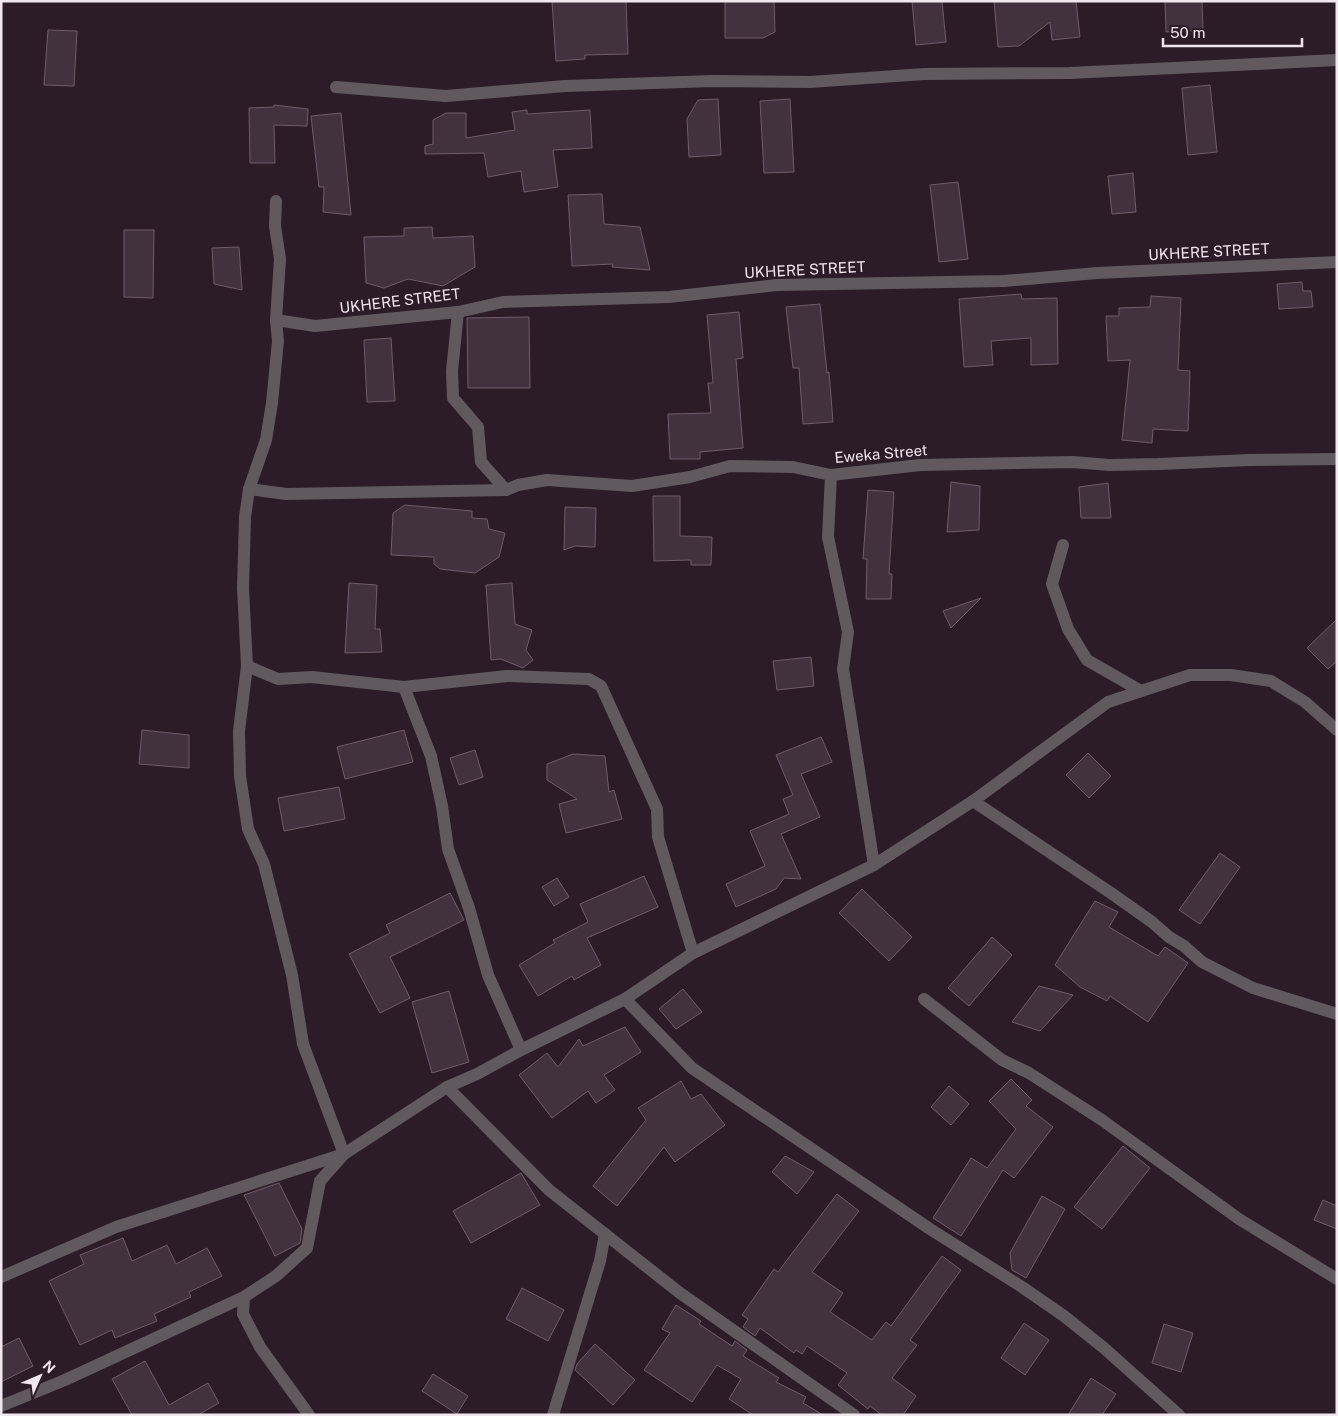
<svg xmlns="http://www.w3.org/2000/svg" width="1338" height="1416" viewBox="0 0 1338 1416" font-family="'Public Sans',sans-serif">
	<rect width="100%" height="100%" fill="#2c1c28"/>
	<!-- building -->
	<g fill="#42313e" stroke="#705c6a">
		<path d="M552,1H626L628,54L585,55V59L556,61Z"/>
		<path d="M725,1H774L775,32L763,38H725Z"/>
		<path d="M912,1H942L946,42L916,45Z"/>
		<path d="M994,1H1076L1080,37L1052,40L1050,22L1019,46L998,47Z"/>
		<path d="M1165,1H1202L1203,30L1166,32Z"/>
		<path d="M48,30L77,31L74,86L44,85Z"/>
		<path d="M1210,85L1217,152L1188,155L1182,88Z"/>
		<path d="M718,99L721,155L689,157L687,119L698,100Z"/>
		<path d="M790,99L794,172L764,173L760,101Z"/>
		<path d="M274,105L308,109L307,126L274,125L275,163H250L249,108L274,107Z"/>
		<path d="M527,110V114L590,110L592,148L553,150L558,187L524,192L521,171L488,177L484,153L425,154V146L433,144V120L446,113H466V138L515,130L512,112Z"/>
		<path d="M341,113L351,215L323,212L324,187H319L311,116Z"/>
		<path d="M1133,173L1136,212L1112,214L1108,176Z"/>
		<path d="M958,182L968,259L939,262L930,185Z"/>
		<path d="M602,194L604,224L640,227L650,270L612,267L613,264L572,266L568,195Z"/>
		<path d="M432,227L433,238L473,236L475,267L443,286L408,279L384,288L366,283L364,237L404,236V228Z"/>
		<path d="M124,230H154L153,298L124,297Z"/>
		<path d="M239,247L242,290L214,284L212,248Z"/>
		<path d="M1302,282L1303,291H1311L1313,307L1279,309L1277,284Z"/>
		<path d="M1021,294L1022,299L1057,298L1058,364L1031,365V338L991,341L993,365L964,367L959,299Z"/>
		<path d="M1151,296L1181,298L1178,370L1190,371L1188,431L1153,429L1152,443L1122,440L1130,360L1108,361L1106,316H1119V308L1150,307Z"/>
		<path d="M820,304L827,373L829,372L833,422L803,424L799,368H793L786,307Z"/>
		<path d="M739,312L743,358L736,359L743,448L700,452V459H670L668,414L711,413L708,383H713L707,315Z"/>
		<path d="M529,317L530,388H468L467,318Z"/>
		<path d="M391,338L395,401L367,402L364,340Z"/>
		<path d="M951,482L980,486L979,530L947,532Z"/>
		<path d="M1108,483L1111,518H1081L1079,487Z"/>
		<path d="M868,490L894,492L889,574H892L891,599H866L867,559H863Z"/>
		<path d="M653,496H680V536L712,537L711,565H691V560L654,561Z"/>
		<path d="M405,505L472,511V518L487,519L489,529L505,533L499,557L475,573L440,569L434,564V557L391,555L393,513Z"/>
		<path d="M565,507L596,508L595,547L575,546L564,550Z"/>
		<path d="M349,583L377,585L375,629H380L382,652L345,653Z"/>
		<path d="M512,583L515,624L532,630L526,650L533,660L523,668L501,659L491,660L486,585Z"/>
		<path d="M981,598L951,628L943,611Z"/>
		<path d="M1337,619V661L1328,669L1307,648Z"/>
		<path d="M811,657L814,686L777,690L773,661Z"/>
		<path d="M142,730L189,735V768L139,764Z"/>
		<path d="M404,730L413,762L345,779L337,747Z"/>
		<path d="M821,737L832,762L801,774L820,817L781,834L801,879L784,878L776,889L736,907L726,884L765,866L750,831L789,814L783,799L793,795L776,755Z"/>
		<path d="M475,750L483,777L459,785L450,758Z"/>
		<path d="M1088,753L1111,776L1089,798L1066,775Z"/>
		<path d="M573,754L605,756L609,792L614,790L622,819L566,833L559,804L577,799L547,780V764Z"/>
		<path d="M339,787L345,819L284,831L278,798Z"/>
		<path d="M1220,853L1240,867L1200,924L1179,910Z"/>
		<path d="M644,876L658,907L587,938L601,965L574,980L572,976L538,996L519,965L555,943L553,940L588,922L580,904Z"/>
		<path d="M557,878L569,897L554,906L542,887Z"/>
		<path d="M862,889L912,937L889,961L839,913Z"/>
		<path d="M450,893L464,920L390,957L410,998L380,1013L349,954L390,933L386,925Z"/>
		<path d="M1095,901L1118,912L1109,927L1158,956L1165,947L1188,963L1148,1022L1110,996L1107,1001L1080,987L1055,965Z"/>
		<path d="M992,937L1012,955L969,1006L948,988Z"/>
		<path d="M1039,986L1073,995L1040,1031L1012,1022Z"/>
		<path d="M683,989L702,1012L676,1029L659,1009Z"/>
		<path d="M449,991L469,1062L432,1073L412,1002Z"/>
		<path d="M625,1027L641,1052L604,1075L615,1090L596,1103L588,1091L552,1118L519,1075L547,1053L558,1067L579,1039L583,1046Z"/>
		<path d="M1011,1079L1032,1100L1026,1106L1053,1127L1014,1178L1003,1170L961,1236L933,1218L971,1158L987,1168L1016,1129L989,1101Z"/>
		<path d="M681,1081L691,1099L701,1094L725,1125L675,1162L664,1147L617,1206L593,1186L646,1120L638,1108Z"/>
		<path d="M949,1086L969,1104L951,1125L931,1107Z"/>
		<path d="M1123,1146L1150,1168L1102,1229L1074,1207Z"/>
		<path d="M785,1156L814,1172L797,1194L772,1172Z"/>
		<path d="M521,1173L540,1205L471,1243L453,1211Z"/>
		<path d="M279,1183L302,1229L300,1243L275,1256L244,1195Z"/>
		<path d="M837,1194L859,1211L812,1272L843,1293L830,1312L872,1340L886,1322L891,1326L942,1256L961,1270L910,1340L917,1345L892,1378L916,1396L903,1415H882L870,1406L868,1409L838,1385L847,1373L807,1346L802,1354L796,1350L794,1353L760,1328L755,1336L743,1327L748,1319L742,1315L774,1269L778,1272Z"/>
		<path d="M1042,1196L1065,1209L1026,1278L1012,1270L1010,1253Z"/>
		<path d="M1323,1200L1337,1206V1229L1314,1220Z"/>
		<path d="M123,1238L132,1261L167,1245L176,1264L207,1248L222,1276L189,1292L191,1297L154,1314L157,1321L115,1338L112,1330L80,1345L49,1281L84,1264L80,1255Z"/>
		<path d="M522,1288L564,1310L548,1341L506,1319Z"/>
		<path d="M676,1305L701,1321L699,1324L732,1346L735,1341L747,1350L743,1356L779,1378L776,1382L806,1397L803,1403L823,1415H753L729,1399L741,1379L717,1365L692,1402L644,1370L670,1333L662,1329Z"/>
		<path d="M1024,1323L1049,1340L1025,1375L1001,1358Z"/>
		<path d="M1164,1324L1193,1333L1181,1372L1152,1363Z"/>
		<path d="M19,1338L33,1366L1,1382V1347Z"/>
		<path d="M595,1344L635,1380L613,1405L575,1370L577,1364Z"/>
		<path d="M145,1361L169,1405L208,1383L219,1403L198,1415H132L112,1379Z"/>
		<path d="M433,1374L468,1396L457,1414L422,1391Z"/>
		<path d="M1091,1378L1116,1394L1102,1415H1068Z"/>
	</g>
	<g fill="none" stroke-linecap="round" stroke-linejoin="round">
		<!-- street -->
		<g stroke="#62595f" stroke-width="12">
			<path d="M336,87L446,96L565,86L713,81L810,82L924,74L1070,73L1337,60"/>
			<path d="M458,312L452,371L453,398L478,427L481,462L506,490"/>
			<path d="M276,320L315,326L458,312L503,302L669,297L777,285L1004,281L1097,273L1337,262"/>
			<path d="M831,475L828,537L848,632L843,669L874,865"/>
			<path d="M249,489L286,494L506,490L518,485L547,480L632,486L690,477L730,466L793,467L831,475L920,465L1073,462L1109,465L1159,464L1249,460L1337,459"/>
			<path d="M1063,545L1052,584L1068,629L1087,660L1141,691"/>
			<path d="M247,666L278,679L312,677L404,687L507,676L589,679L601,686L657,809L658,837L693,953"/>
			<path d="M404,687L431,756L442,806L448,849L469,908L488,975L521,1050"/>
			<path d="M973,801L1111,893L1152,922L1169,937L1184,946L1202,962L1253,988L1337,1014"/>
			<path d="M625,999L692,1068L930,1229L1022,1287L1064,1316L1104,1348L1179,1415"/>
			<path d="M924,999L1002,1060L1029,1073L1102,1120L1239,1219L1337,1279"/>
			<path d="M447,1087L549,1190L680,1293L854,1415"/>
			<path d="M1,1277L116,1227L344,1154L447,1087L477,1074L521,1050L625,999L693,953L874,865L973,801L1108,702L1190,675H1231L1271,681L1305,702L1337,730"/>
			<path d="M244,1297L243,1314L260,1347L309,1415"/>
			<path d="M1,1406L65,1380L244,1297L276,1276L307,1248L320,1181L344,1154L303,1044L292,975L264,864L248,829L240,776L239,731L247,666L243,588L245,517L249,489L266,440L272,403L278,341L276,320L280,259L275,226L276,201"/>
			<path d="M553,1415L600,1261L605,1234"/>
		</g>
	</g>
	<g text-anchor="middle" stroke-width="4.5" stroke-linejoin="round" paint-order="stroke">
		<!-- street labels -->
		<g font-size="15" fill="#f1e6ee" stroke="#2c1c28">
			<text transform="translate(1209 252) rotate(-3)" y="5">UKHERE STREET</text>
			<text transform="translate(805 270) rotate(-3)" y="5">UKHERE STREET</text>
			<text transform="translate(400 301) rotate(-7)" y="5">UKHERE STREET</text>
			<text transform="translate(881 454) rotate(-5)" y="5">Eweka Street</text>
		</g>
	</g>
	<!-- border -->
	<rect width="1338" height="1416" fill="none" stroke="#f1e6ee" stroke-width="5"/>
	<!-- north arrow -->
	<g transform="translate(40 1376) rotate(45)" stroke="#2c1c28" stroke-width="4" paint-order="stroke">
	<path d="M0-4L9 19L0 12L-9 19Z" fill="#f1e6ee"/>
	<text y="-8" font-size="14" font-weight="bold" text-anchor="middle" fill="#f1e6ee">N</text>
	</g>
	<!-- scale -->
	<path d="M1163 38v8h139v-8" fill="none" stroke="#f1e6ee" stroke-width="2.5"/>
	<text x="1170" y="38" font-size="15" fill="#f1e6ee" stroke="#2c1c28" stroke-width="4" paint-order="stroke">50 m</text>
</svg>
